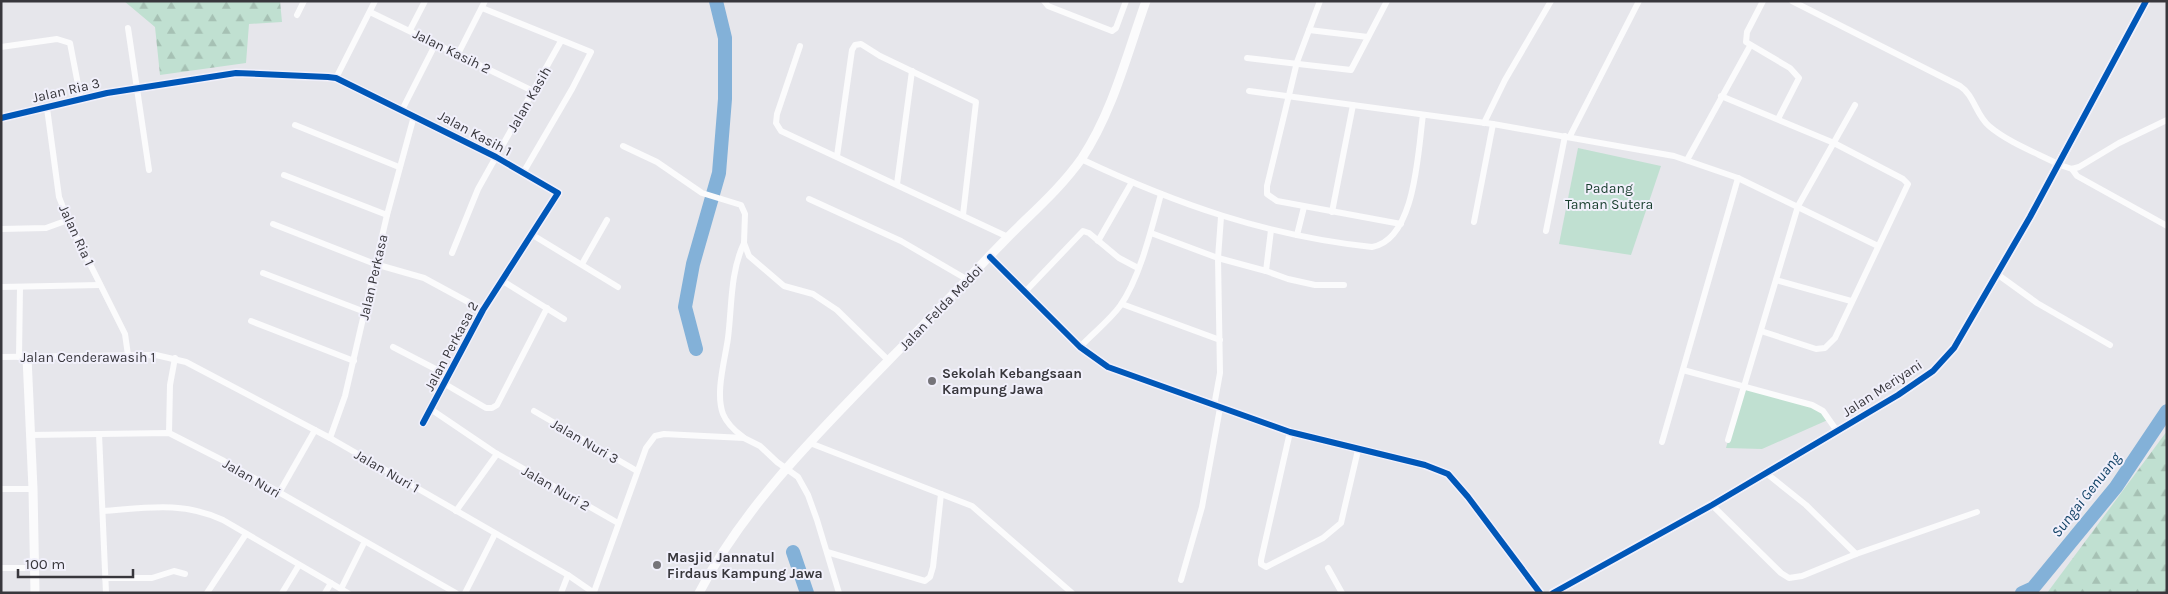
<svg xmlns="http://www.w3.org/2000/svg" width="2168" height="594" viewBox="0 0 2168 594" font-family="Karla,sans-serif">
	<defs>
		<pattern id="forest-firs" width="22" height="20" patternUnits="userSpaceOnUse" patternTransform="scale(1.25)"><rect width="22" height="20" fill="#c0e0d1"/><path d="M5 1l3.5 6h-7zM16 11l3.5 6h-7z" fill="#a6c1b4"/></pattern>
	</defs>
	<rect width="100%" height="100%" fill="#e6e6eb"/>
	<!-- forest -->
	<g fill="url(#forest-firs)">
		<path d="M124,1H280L282,22L249,24L246,63L160,75L155,27Z"/>
		<path d="M2167,431V593H2047Z"/>
	</g>
	<!-- park -->
	<g fill="#c0e0d1">
		<path d="M1578,148L1661,166L1631,255L1559,244Z"/>
		<path d="M1744,386L1812,405L1830,419L1762,449L1726,448Z"/>
	</g>
	<g fill="none" stroke-linecap="round" stroke-linejoin="round">
		<!-- river -->
		<g stroke="#83b1d8" stroke-width="14">
			<path d="M696,349L685,307L693,264L719,173L725,99V38L716,1"/>
			<path d="M793,552L807,593"/>
			<path d="M2022,593L2033,588L2116,487L2167,411"/>
		</g>
		<!-- street -->
		<g stroke="#fbfbfc" stroke-width="6">
			<path d="M1044,1L1048,6L1112,31L1116,28L1126,1"/>
			<path d="M1320,1L1297,62L1267,186V194L1277,201L1401,224"/>
			<path d="M1763,1L1747,32L1746,42L1790,68L1799,78L1778,119"/>
			<path d="M1792,1L1960,86C1974,95 1976,115 1989,126C2009,143 2037,153 2060,165L2072,169L2079,167L2119,143L2167,120"/>
			<path d="M482,8L591,52L572,89L523,173"/>
			<path d="M370,12L533,91"/>
			<path d="M297,15L304,1"/>
			<path d="M128,28L149,170"/>
			<path d="M410,30L425,1"/>
			<path d="M1309,30L1368,37"/>
			<path d="M800,46L777,114L776,123L781,131L1008,237"/>
			<path d="M1,47L57,39L70,43L81,100"/>
			<path d="M458,54L485,1"/>
			<path d="M1247,58L1351,70L1387,1"/>
			<path d="M336,78L375,1"/>
			<path d="M1249,91L1493,124L1674,156L1738,178L1878,246"/>
			<path d="M1721,96L1834,143L1903,179L1908,184L1835,338L1825,348L1816,349L1761,331"/>
			<path d="M47,108L59,197L68,220L125,334L128,355"/>
			<path d="M402,110L436,43"/>
			<path d="M1,118L107,93L236,73L328,77L336,78L496,157L558,193L483,310L423,423"/>
			<path d="M1484,123L1505,80L1551,1"/>
			<path d="M295,125L399,167"/>
			<path d="M1570,136L1639,1"/>
			<path d="M623,146L657,162L702,193L741,205L745,214L744,243L749,256L784,286L813,294L837,310L889,361"/>
			<path d="M837,156L852,50L855,45L861,44L880,56L976,102L963,215"/>
			<path d="M1081,159C1176,204 1267,236 1372,247C1416,240 1418,149 1423,115"/>
			<path d="M1687,160L1750,46"/>
			<path d="M2072,169L2077,176L2167,226"/>
			<path d="M284,175L387,215"/>
			<path d="M897,184L912,71"/>
			<path d="M809,199L901,241L968,280"/>
			<path d="M1332,212L1353,105"/>
			<path d="M1474,222L1493,124"/>
			<path d="M273,224L375,264L424,278L483,310"/>
			<path d="M1,229L46,228L68,220"/>
			<path d="M1546,231L1565,136"/>
			<path d="M1151,233L1218,258L1266,271L1288,279L1315,285H1344"/>
			<path d="M531,234L618,287"/>
			<path d="M1297,235L1304,207"/>
			<path d="M1098,241L1132,182"/>
			<path d="M452,253L478,189L561,41"/>
			<path d="M990,257L1080,347L1108,367L1290,432L1425,465L1448,474L1468,497L1540,593"/>
			<path d="M582,264L607,220"/>
			<path d="M1266,271L1271,230"/>
			<path d="M263,273L365,312"/>
			<path d="M1997,274L2037,303L2110,345"/>
			<path d="M501,280L564,319"/>
			<path d="M1776,280L1851,301"/>
			<path d="M1,287L100,285"/>
			<path d="M1024,293L1083,231L1089,233L1119,258L1138,268"/>
			<path d="M1122,304L1220,340"/>
			<path d="M251,321L354,361"/>
			<path d="M393,347L449,376"/>
			<path d="M1080,347C1093,333 1109,321 1120,306C1140,278 1152,227 1161,194"/>
			<path d="M1,357L156,355L186,362L330,438L568,575L594,593"/>
			<path d="M19,357L20,287"/>
			<path d="M1683,370L1812,405L1823,411L1837,431"/>
			<path d="M445,384L486,408H492L497,405L547,308"/>
			<path d="M1214,406L1220,373L1218,258L1221,217"/>
			<path d="M432,410L494,452L618,523"/>
			<path d="M534,411L637,471"/>
			<path d="M1290,432L1261,560V564L1266,567L1323,538L1341,523L1358,450"/>
			<path d="M169,433L170,385L175,358"/>
			<path d="M99,434L106,593"/>
			<path d="M30,435L169,433L224,461L456,593"/>
			<path d="M743,437C735,431 727,424 723,414C715,393 725,360 728,338C732,306 730,273 744,243"/>
			<path d="M330,438L345,396L387,215L414,116"/>
			<path d="M1728,440L1798,206L1855,105"/>
			<path d="M1662,442L1738,178"/>
			<path d="M810,443L972,506L1072,593"/>
			<path d="M1766,473L1806,505L1856,554"/>
			<path d="M1,489H33"/>
			<path d="M279,493L315,430"/>
			<path d="M1712,505L1781,573L1789,578L1802,576L1856,554L1977,512"/>
			<path d="M103,511C146,508 182,501 223,520L348,593"/>
			<path d="M456,511L497,454"/>
			<path d="M827,552L925,581L930,577L933,567L941,494"/>
			<path d="M1,568H34"/>
			<path d="M1328,568L1342,593"/>
			<path d="M105,578H152L174,571L185,574"/>
			<path d="M1181,580L1202,507L1220,408"/>
			<path d="M341,589L364,543"/>
			<path d="M594,592L646,448L655,436L664,434L744,438L760,446L777,462L798,477L808,495L817,520L839,593"/>
			<path d="M207,593L246,534"/>
			<path d="M282,593L299,565"/>
			<path d="M325,593L331,583"/>
			<path d="M465,593L495,534"/>
			<path d="M561,593L568,575"/>
		</g>
		<!-- secondary -->
		<g stroke="#fbfbfc" stroke-width="9">
			<path d="M27,357L33,489L35,593"/>
			<path d="M699,593C745,504 820,431 889,360C929,320 968,278 1007,238C1033,212 1061,188 1082,158C1113,111 1127,54 1146,1"/>
			<path d="M1553,593L1712,505L1898,395L1933,371L1954,348L2030,217L2146,1"/>
		</g>
		<defs>
			<g id="cycleway">
				<path d="M1,118L107,93L236,73L328,77L336,78L496,157L558,193L483,310L423,423"/>
				<path d="M990,257L1080,347L1108,367L1290,432L1425,465L1448,474L1468,497L1540,593"/>
				<path d="M1553,593L1712,505L1898,395L1933,371L1954,348L2030,217L2146,1"/>
			</g>
		</defs>
		<!-- cycleway casing -->
		<use href="#cycleway" stroke="#f1f0fb" stroke-width="9"/>
		<!-- cycleway -->
		<use href="#cycleway" stroke="#0057b8" stroke-width="6"/>
	</g>
	<!-- markers -->
	<g fill="#757479" stroke="#f1f0fb" stroke-width="2">
		<circle cx="932" cy="381" r="5"/>
		<circle cx="657" cy="565" r="5"/>
	</g>
	<g text-anchor="middle" stroke-width="4" stroke-linejoin="round" paint-order="stroke">
		<!-- street labels -->
		<g font-size="14" fill="#38373c" stroke="#f1f0fb">
			<text transform="translate(452 51) rotate(26)" y="5">Jalan Kasih 2</text>
			<text transform="translate(66 90) rotate(-13)" y="5">Jalan Ria 3</text>
			<text transform="translate(529 99) rotate(-60)" y="5">Jalan Kasih</text>
			<text transform="translate(475 133) rotate(28)" y="5">Jalan Kasih 1</text>
			<text transform="translate(77 235) rotate(65)" y="5">Jalan Ria 1</text>
			<text transform="translate(373 277) rotate(-77)" y="5">Jalan Perkasa</text>
			<text transform="translate(941 307) rotate(-46)" y="5">Jalan Felda Medoi</text>
			<text transform="translate(451 346) rotate(-62)" y="5">Jalan Perkasa 2</text>
			<text x="88" y="362">Jalan Cenderawasih 1</text>
			<text transform="translate(1882 388) rotate(-33)" y="5">Jalan Meriyani</text>
			<text transform="translate(585 441) rotate(30)" y="5">Jalan Nuri 3</text>
			<text transform="translate(387 471) rotate(30)" y="5">Jalan Nuri 1</text>
			<text transform="translate(252 478) rotate(30)" y="5">Jalan Nuri</text>
			<text transform="translate(556 488) rotate(30)" y="5">Jalan Nuri 2</text>
		</g>
		<!-- park labels -->
		<g font-size="14" fill="#183e2d" stroke="#f1f0fb">
			<text x="1609" y="193">Padang<tspan x="1609" dy="16">Taman Sutera</tspan></text>
		</g>
		<!-- poi labels -->
		<g font-size="14" font-weight="bold" fill="#38373c" stroke="#f1f0fb" text-anchor="start">
			<text x="942" y="378">Sekolah Kebangsaan<tspan x="942" dy="16">Kampung Jawa</tspan></text>
			<text x="667" y="562">Masjid Jannatul<tspan x="667" dy="16">Firdaus Kampung Jawa</tspan></text>
		</g>
		<!-- water labels -->
		<g font-size="15" font-style="italic" fill="#114266" stroke="#f1f0fb">
			<text transform="translate(2086 495) rotate(-52)" y="5">Sungai Genuang</text>
		</g>
	</g>
	<!-- border -->
	<rect width="2168" height="594" fill="none" stroke="#38373c" stroke-width="5"/>
	<!-- scale -->
	<path d="M18 569v8h115v-8" fill="none" stroke="#38373c" stroke-width="2.5"/>
	<text x="25" y="569" font-size="15" fill="#38373c" stroke="#f1f0fb" stroke-width="4" paint-order="stroke">100 m</text>
</svg>
